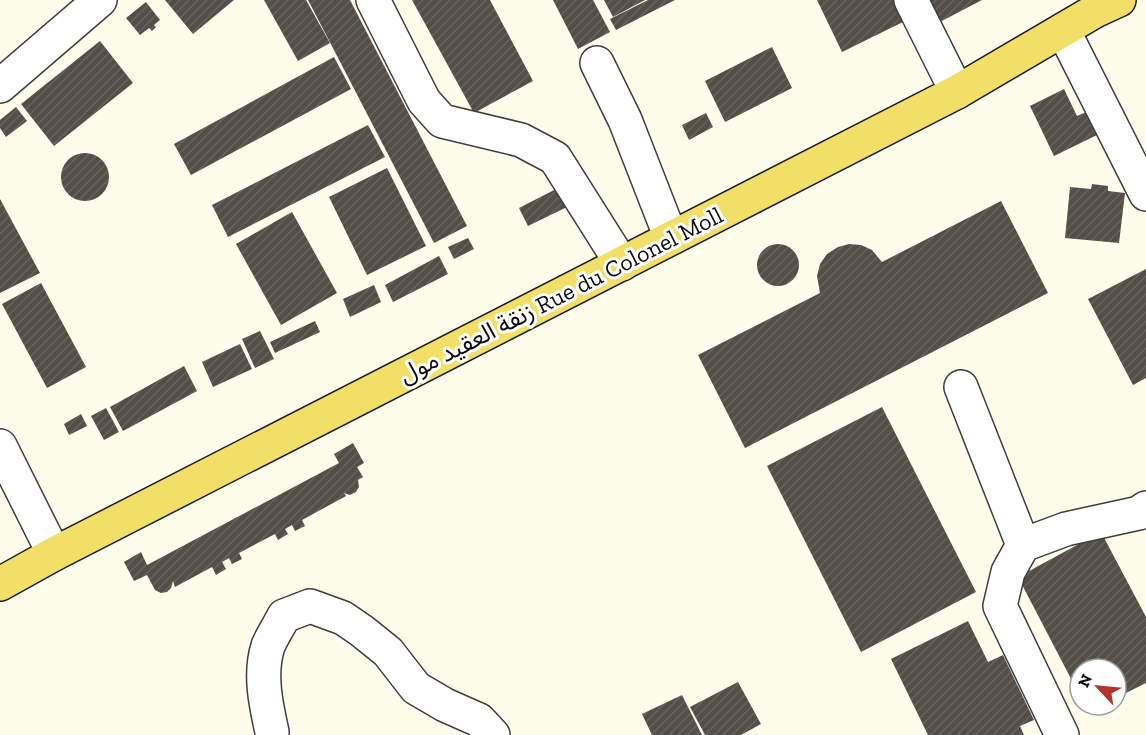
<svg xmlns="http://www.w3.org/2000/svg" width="1146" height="735" viewBox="0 0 1146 735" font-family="'Zilla Slab','Noto Sans Arabic',serif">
	<defs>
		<pattern id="building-hatch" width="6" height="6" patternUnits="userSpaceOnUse" patternTransform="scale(1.5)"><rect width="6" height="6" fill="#534e48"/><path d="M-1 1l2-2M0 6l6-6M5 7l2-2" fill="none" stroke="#67635e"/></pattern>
	</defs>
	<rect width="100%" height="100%" fill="#fefceb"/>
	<!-- building -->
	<g fill="url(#building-hatch)">
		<path d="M165,0H234L193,34Z"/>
		<path d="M264,0H306L330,43L298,61Z"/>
		<path d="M308,0H350L467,226L434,243Z"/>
		<path d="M412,0H490L533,81L474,113Z"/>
		<path d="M553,0H593L610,32L578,49Z"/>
		<path d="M604,0H645L613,17Z"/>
		<path d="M648,0H675L616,30L610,19Z"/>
		<path d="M817,0H897L907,20L842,52Z"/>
		<path d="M927,0H982L938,23Z"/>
		<path d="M146,2L160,20L154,25L156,27L152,31L149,28L140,35L126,18Z"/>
		<path d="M100,41L133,83L54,146L21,104Z"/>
		<path d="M772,47L792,88L725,122L705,81Z"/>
		<path d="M334,57L351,89L191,175L174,144Z"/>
		<path d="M1064,89L1077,116L1086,112L1097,135L1054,156L1030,106Z"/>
		<path d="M16,107L27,121L6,137L0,128V120Z"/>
		<path d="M706,113L713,127L689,140L682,125Z"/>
		<path d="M368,125L385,157L228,237L212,205Z"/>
		<circle cx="85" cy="177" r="24"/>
		<path d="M387,168L426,246L367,275L329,197Z"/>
		<path d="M1092,184L1108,186V191L1125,193L1119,243L1065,238L1070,187L1091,189Z"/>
		<path d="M560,187L569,206L528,226L519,208Z"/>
		<path d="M0,199L40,273L0,293Z"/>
		<path d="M1001,201L1048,293L745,448L698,355L820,293L817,276L820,264L827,254L838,247L849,244L861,245L872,250L882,262Z"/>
		<path d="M292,212L337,293L281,325L236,244Z"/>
		<path d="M468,238L474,249L454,259L448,247Z"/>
		<circle cx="778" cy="265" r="21"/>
		<path d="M439,256L448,274L393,302L385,285Z"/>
		<path d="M1146,269V378L1133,385L1088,299Z"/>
		<path d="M41,283L86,367L47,388L2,304Z"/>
		<path d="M374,285L381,302L350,317L343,299Z"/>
		<path d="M315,321L320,332L275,353L270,342Z"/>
		<path d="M260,331L274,359L255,368L242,339Z"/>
		<path d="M240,344L252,369L213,387L202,362Z"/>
		<path d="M184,366L197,391L123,431L110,407Z"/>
		<path d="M882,407L976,592L861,652L767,466Z"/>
		<path d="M106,408L119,432L104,440L91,416Z"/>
		<path d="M81,414L87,426L69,435L64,424Z"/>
		<path d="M353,443L364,463L357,467L363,477L358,480L359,487L356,492L350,495L344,493L346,496L302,520L305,526L295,531L292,525L285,529L288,534L278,540L275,534L239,553L242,559L232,564L229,558L222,562L226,569L216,575L212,567L175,587L173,581L171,588L167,592L161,593L155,590L147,575L134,581L124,562L141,552L147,565L339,463L334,454Z"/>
		<path d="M1101,532L1146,617V683L1116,698V669H1080V696L1018,577Z"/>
		<path d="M968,621L988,662L1003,655L1034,720L1020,726L1024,735H928L891,659Z"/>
		<path d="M738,682L761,724L741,735H705L690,707Z"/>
		<path d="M682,695L702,735H652L642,714Z"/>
		<path d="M1085,705H1104L1089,713Z"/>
	</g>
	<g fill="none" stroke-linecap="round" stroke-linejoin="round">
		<defs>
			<g id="minor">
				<path d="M373,0L424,101L442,121L521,140L555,158L622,264"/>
				<path d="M911,0L957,92"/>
				<path d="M1063,30L1146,194"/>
				<path d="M597,63L625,120L671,238"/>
				<path d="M0,86L100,0"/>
				<path d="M961,387L1023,545"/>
				<path d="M0,446L54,554"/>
				<path d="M272,732C266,705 259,674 268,646C272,636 279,626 284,616L310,606L343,618L362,631L388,652L416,688L445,705L479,720L493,735"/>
				<path d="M1062,735L1000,606L1008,572L1023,545L1066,529L1139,513L1146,508"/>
			</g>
			<path id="major" d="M0,584L54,554L957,92L1095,11L1119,0"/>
		</defs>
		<!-- minor casing -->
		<use href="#minor" stroke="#3e3e3e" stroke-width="36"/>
		<!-- major casing -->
		<use href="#major" stroke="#1c1c1c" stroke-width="36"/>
		<!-- minor -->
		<use href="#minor" stroke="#fff" stroke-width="33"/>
		<!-- major -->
		<use href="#major" stroke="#f1df67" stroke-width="33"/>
	</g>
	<g text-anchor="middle" stroke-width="6" stroke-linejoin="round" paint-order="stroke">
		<!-- street labels -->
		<g font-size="24" fill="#0b0b0b" stroke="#fff">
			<text transform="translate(561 295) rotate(-27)" y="8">زنقة العقيد مول Rue du Colonel Moll</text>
		</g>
	</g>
	<!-- north arrow -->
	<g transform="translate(1098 687) rotate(296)"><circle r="28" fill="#ffffff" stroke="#9d9d9d" stroke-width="1.5"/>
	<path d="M0-4.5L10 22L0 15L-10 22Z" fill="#b3342b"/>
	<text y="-9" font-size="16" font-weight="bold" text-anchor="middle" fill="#0b0b0b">N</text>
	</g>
</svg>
